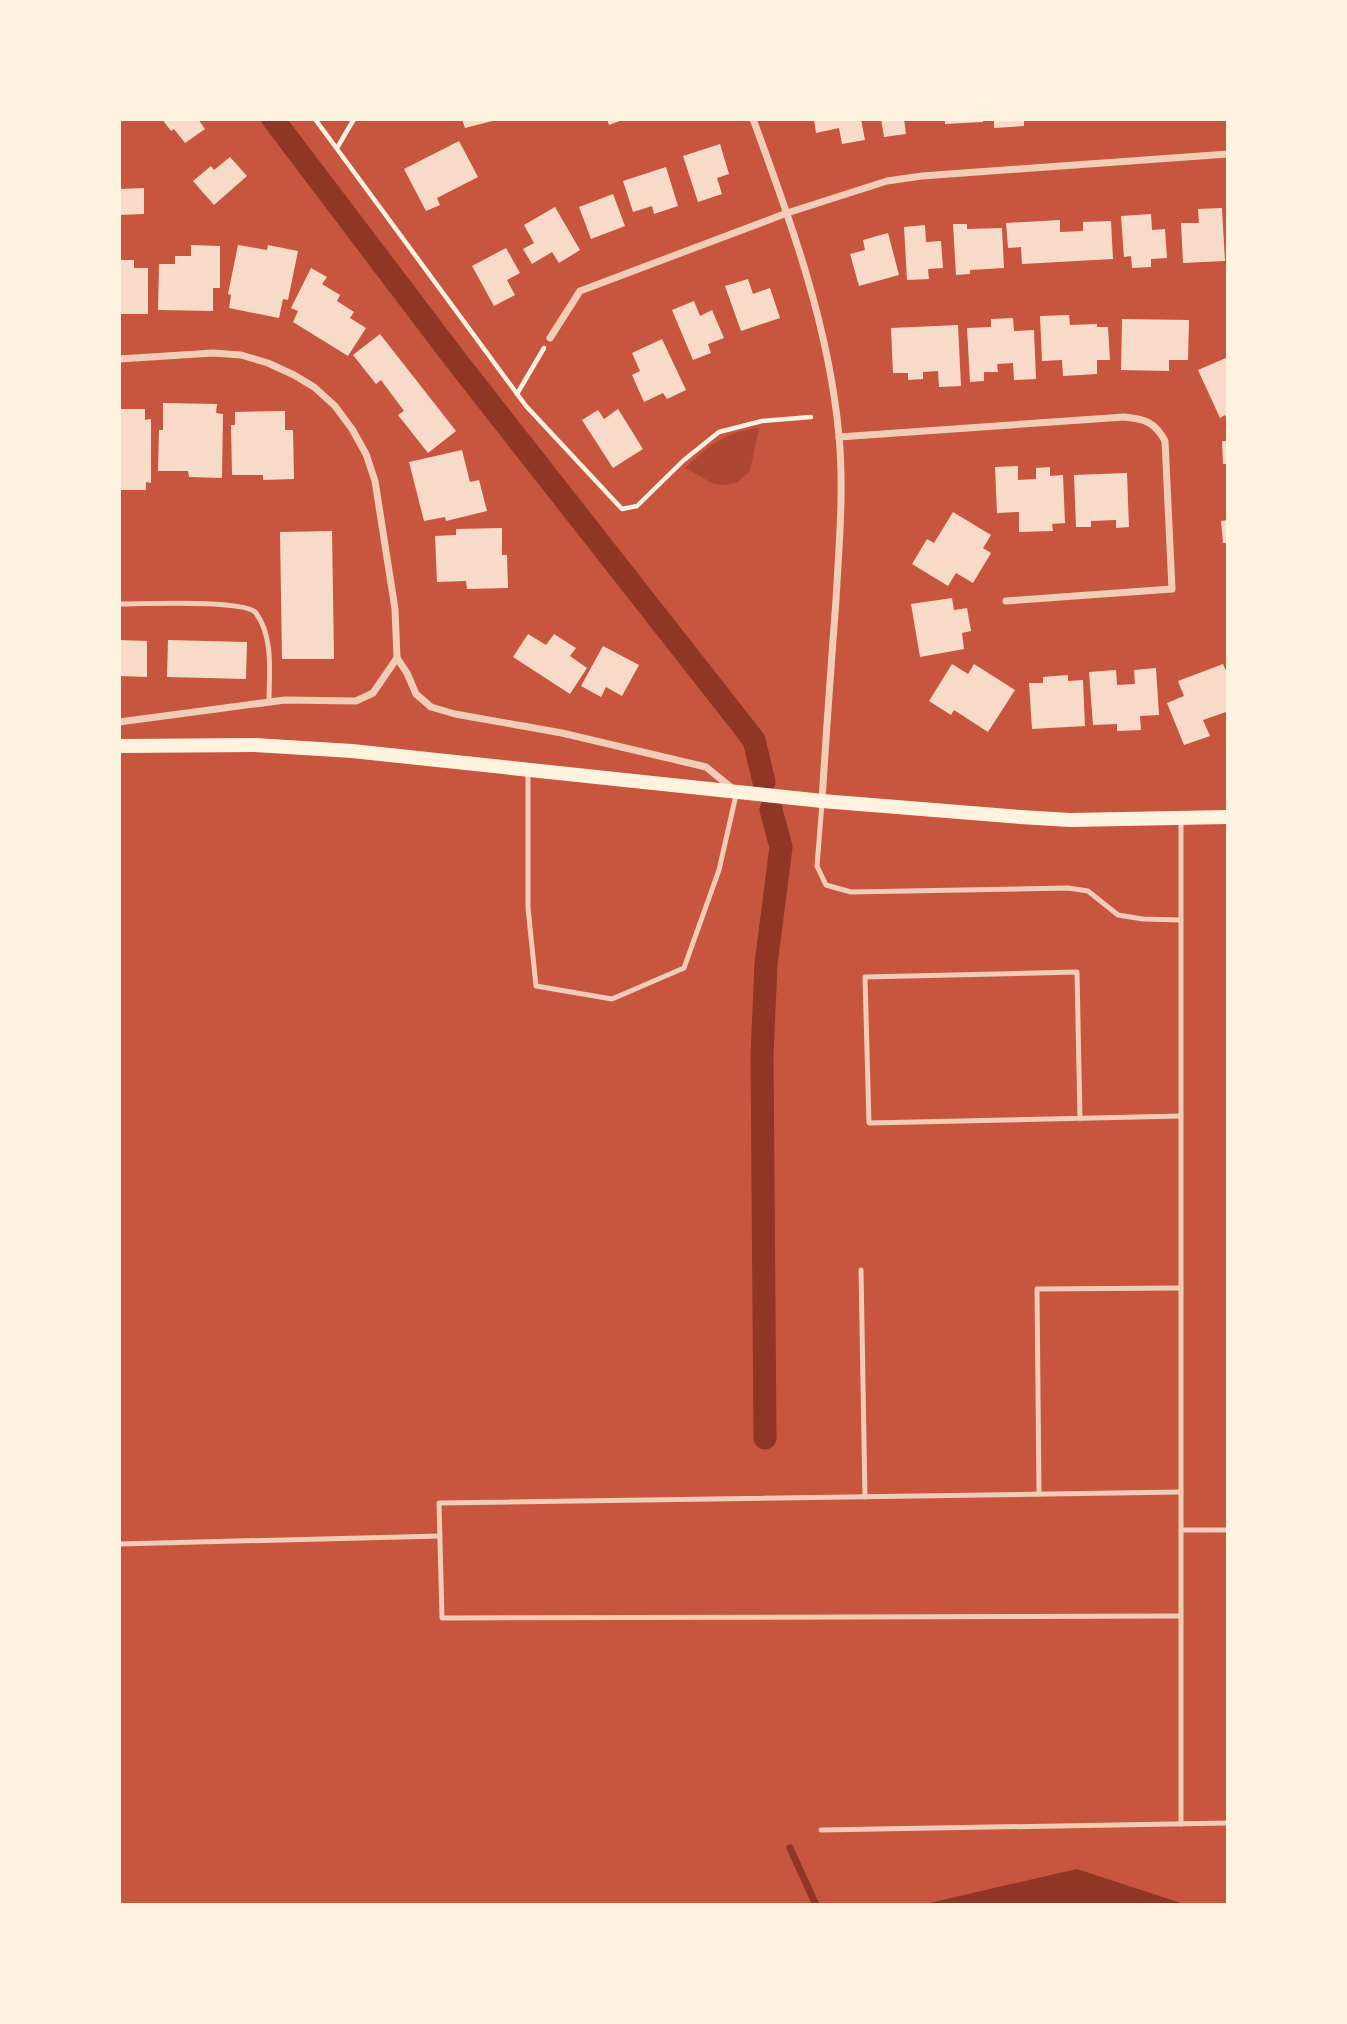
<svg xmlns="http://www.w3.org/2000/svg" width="1347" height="2024" viewBox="0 0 1347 2024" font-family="Ubuntu,sans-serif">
	<rect width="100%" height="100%" fill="#c8553d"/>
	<!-- green -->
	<path fill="#ae4732" d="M759,428L750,471L738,482L727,485L714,484L685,468C709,445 725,432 759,428Z"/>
	<!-- water -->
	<path fill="#8f3625" d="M1077,1869L1187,1905H925V1904Z"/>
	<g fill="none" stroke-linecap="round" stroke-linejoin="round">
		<!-- stream -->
		<path stroke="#8f3625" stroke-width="7" d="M790,1848L816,1905"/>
		<!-- canal -->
		<g stroke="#8f3625" stroke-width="23">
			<path d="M273,119L455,359L754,740L764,782"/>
			<path d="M765,1438L762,1055L766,964L781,847L771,810"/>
		</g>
	</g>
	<!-- building -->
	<g fill="#f7dbc8">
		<path d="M162,119H198L205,129L185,143L174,129L171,131Z"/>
		<path d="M462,119H496V120L465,128Z"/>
		<path d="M607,119H625L609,125Z"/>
		<path d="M814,119H861L865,140L842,144L839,128L816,133Z"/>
		<path d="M881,119H904L906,134L884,137Z"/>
		<path d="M945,119H983V122L945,124Z"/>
		<path d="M994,119H1024V126L994,128Z"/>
		<path d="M459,141L478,177L437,198L440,205L426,211L404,169Z"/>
		<path d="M720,144L729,174L717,178L722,194L698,202L683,156Z"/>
		<path d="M230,157L247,176L214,205L193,181L211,166L214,170Z"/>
		<path d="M666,167L678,206L654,214L652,206L633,212L623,181Z"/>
		<path d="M144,188V214L119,215V189Z"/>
		<path d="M613,194L625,226L591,239L579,207Z"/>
		<path d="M555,207L580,250L559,263L552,252L532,264L523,249L534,243L524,225Z"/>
		<path d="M1222,208L1225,261L1183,263L1181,223H1199L1198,209Z"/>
		<path d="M1151,214L1152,230L1165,229L1167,258L1151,259V267L1132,268L1131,256L1124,257L1121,216Z"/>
		<path d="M1060,220V232L1083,231V222L1111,221L1113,259L1022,264L1021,247L1008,248L1006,223Z"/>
		<path d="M953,224H967V229L1002,228L1004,268L970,270V274L956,275Z"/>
		<path d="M925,225L926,242L941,241L943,268L928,269L929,279L907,280L904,227Z"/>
		<path d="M888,233L899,275L859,286L850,254L865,250L863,240Z"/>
		<path d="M191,245L220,246V288H213V311L158,310L159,264H175V256H191Z"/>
		<path d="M238,245L267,250L268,245L298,251L288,300L283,299L279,318L229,308L231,295L228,294Z"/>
		<path d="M506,248L520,273L507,280L515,295L494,306L472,266Z"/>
		<path d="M119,260H134V268H148V314H119Z"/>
		<path d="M311,268L327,277L322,284L340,295L337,301L354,312L350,318L366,328L348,356L293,322L298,311L291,308Z"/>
		<path d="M748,279L753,294L770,288L780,318L741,331L725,286Z"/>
		<path d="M694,301L700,316L712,310L724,338L708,344L711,353L693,360L672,310Z"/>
		<path d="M1069,315L1070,325L1097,324V327H1108L1110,360H1097V374L1063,376L1062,360L1042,361L1040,316Z"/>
		<path d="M1013,318L1014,331L1034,330L1036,379L1014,380L1013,363L997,364L998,372H984V381L970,382L967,328L991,327V319Z"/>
		<path d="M1122,319L1189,320L1188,360H1169V371L1121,370Z"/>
		<path d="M958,325L961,386L939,387L938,371L923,372V379L908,380V373H893L891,328Z"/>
		<path d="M380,334L456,431L428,453L398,415L404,411L381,380L376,384L353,355Z"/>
		<path d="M662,339L686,390L667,399L663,393L644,402L632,375L640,371L632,353Z"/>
		<path d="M1228,357V421L1225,415L1220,418L1198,370Z"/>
		<path d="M163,403L217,404L216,413L223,414L222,478L189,477L188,471H158L159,430H163Z"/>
		<path d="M119,409H145V420L151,419V483L146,482V490H119Z"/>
		<path d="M618,409L643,449L613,468L582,420L598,410L604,419Z"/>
		<path d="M285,411V430H293L294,479L263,480V475H232L231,425H235V412Z"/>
		<path d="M1222,441H1228V464H1223Z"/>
		<path d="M462,450L470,482L479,480L487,511L446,521L445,517L424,521L409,462Z"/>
		<path d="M1018,466V480L1036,479V468L1050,467V476L1063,475L1065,523L1052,524L1053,531L1019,532V512L997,513L995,467Z"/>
		<path d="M1127,473L1129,527L1116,528V520L1091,521V527H1076L1074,475Z"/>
		<path d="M953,512L991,535L983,548L991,553L973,583L956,573L948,586L912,564L927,539L934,543Z"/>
		<path d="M1228,520V543H1223L1221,521Z"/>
		<path d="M502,528V555H507L508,588L467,589L466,581L437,582L435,536L456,535V529Z"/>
		<path d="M332,531L334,659H282L280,532Z"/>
		<path d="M952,598L954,610L967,608L971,631L962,633L964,649L920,657L911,604Z"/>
		<path d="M528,634L546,645L554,634L576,648L570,656L587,668L570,694L513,657Z"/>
		<path d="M119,640L147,641V677L119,676Z"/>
		<path d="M168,640L247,642L246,679L167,677Z"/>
		<path d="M603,646L639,665L622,696L606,687L601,697L581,686Z"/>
		<path d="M952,664L968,674L974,664L1015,690L988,732L954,710L951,715L929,701Z"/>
		<path d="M1223,664L1228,675V716L1226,712L1203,720L1210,736L1184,745L1167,703L1184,696L1178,681Z"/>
		<path d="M1156,668L1159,715L1140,716L1141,730L1117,731V724L1093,725L1089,672L1116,670L1117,685L1135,684L1134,670Z"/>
		<path d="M1068,675V681L1083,680L1085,726L1032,729L1029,683H1043V677Z"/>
	</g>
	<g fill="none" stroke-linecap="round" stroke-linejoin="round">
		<!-- path -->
		<g stroke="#fff3e0" stroke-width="4.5">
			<path d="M315,119L526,406L622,509L637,506L684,460L719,432L762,421L811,417"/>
			<path d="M337,148L354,119"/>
			<path d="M517,394L544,348"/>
		</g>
		<!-- service -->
		<g stroke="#f1ccb7" stroke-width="5">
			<path d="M119,604C141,604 246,599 256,613C274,638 269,674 269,702"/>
			<path d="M528,770V908L536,986L612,999L684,968L719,870L736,795"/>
			<path d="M822,803L817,866L826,885L851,892L1068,888L1088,891L1118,915L1143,919L1181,920"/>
			<path d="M1181,818V1824"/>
			<path d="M1080,1119L1077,972L865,977L869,1123L1181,1116"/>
			<path d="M861,1270L865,1497"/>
			<path d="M1039,1494L1037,1289L1181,1288"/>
			<path d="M1181,1530H1228"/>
			<path d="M119,1544L440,1536"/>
			<path d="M1181,1616L442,1618L439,1503L1181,1492"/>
			<path d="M821,1830L1228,1823"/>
		</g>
		<!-- minor -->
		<g stroke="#f1ccb7" stroke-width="7">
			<path d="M753,119C791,222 829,326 839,436C844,490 839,546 836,600C831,667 826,734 822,801"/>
			<path d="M550,338L580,291L787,213L887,181L922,176L1228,154"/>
			<path d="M119,359L213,353L241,355L268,363L294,375L314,387L335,406L352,429L366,454L375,481L395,609L397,658L373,693L356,701L285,700L119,722"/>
			<path d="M839,437L1124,417C1145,419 1155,422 1165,441L1172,589L1006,601"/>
			<path d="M397,658L407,673L416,694L431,707L455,714L562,733L706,767L733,789"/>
		</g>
		<!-- secondary -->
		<path stroke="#fff3e0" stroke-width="14" d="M119,746L255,745L352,751L822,801L1020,817L1070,820L1228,817"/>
	</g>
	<!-- border -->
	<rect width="1347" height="2024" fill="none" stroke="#fff3e0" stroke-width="242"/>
</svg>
